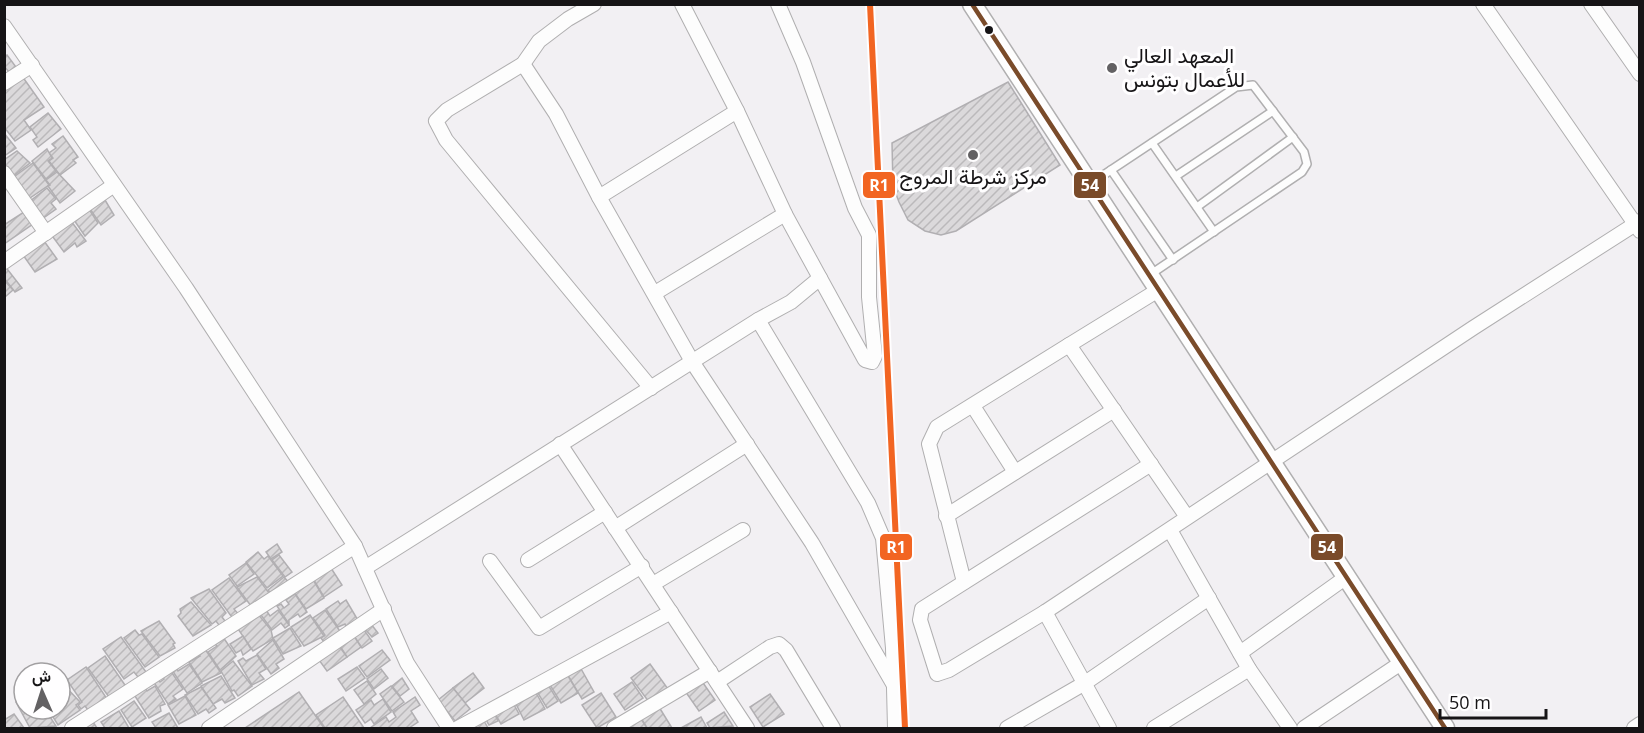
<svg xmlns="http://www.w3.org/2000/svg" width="1644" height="733" viewBox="0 0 1644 733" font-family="'Open Sans',Vazirmatn,sans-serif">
	<defs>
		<pattern id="building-hatch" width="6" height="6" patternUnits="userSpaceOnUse" patternTransform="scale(1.5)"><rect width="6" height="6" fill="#dbd9db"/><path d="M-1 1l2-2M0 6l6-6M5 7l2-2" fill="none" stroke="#bbb9bb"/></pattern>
	</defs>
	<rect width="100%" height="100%" fill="#f2f0f3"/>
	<!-- building -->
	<g fill="url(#building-hatch)" stroke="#b1afb2" stroke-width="1.5">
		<path d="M7,55L16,67L9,72L4,66V57Z"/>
		<path d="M22,76L44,107L24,120L31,130L15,141L4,127V88Z"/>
		<path d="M1008,82L1060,165L956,231L941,235L925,231L908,220L899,202L893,186L892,143Z"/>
		<path d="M48,113L61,129L38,147L33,140L37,137L30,127Z"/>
		<path d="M4,133L16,148L4,156Z"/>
		<path d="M63,136L78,157L73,160L76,163L60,175L49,161L53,158L49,153L56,148L52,144Z"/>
		<path d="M47,149L52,158L48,161L56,171L46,179L32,161Z"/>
		<path d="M17,151L30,163L12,177L4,166V160Z"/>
		<path d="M33,163L49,185L27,200L11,179Z"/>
		<path d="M57,172L75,191L60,203L48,186L50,185L46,180Z"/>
		<path d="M47,188L56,199L51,203L56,209L42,219L29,202Z"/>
		<path d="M102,195L114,215L101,225L88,206Z"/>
		<path d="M87,206L98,223L85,236L74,220Z"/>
		<path d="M24,212L33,224L4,244V225Z"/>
		<path d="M71,221L86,241L77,247L75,243L64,252L50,233Z"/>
		<path d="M44,241L57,259L35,272L23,255Z"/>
		<path d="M4,265L22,288L15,292L4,278Z"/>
		<path d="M4,280L13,290L5,297L4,296Z"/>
		<path d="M277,544L282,552L271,559L266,552Z"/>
		<path d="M258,552L264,559L268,556L283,576L267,588L246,562Z"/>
		<path d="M279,555L292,572L285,577L272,560Z"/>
		<path d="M246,563L254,574L237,586L229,575Z"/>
		<path d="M329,565L342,585L324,597L312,577Z"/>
		<path d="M257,577L269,593L251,606L237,587Z"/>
		<path d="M284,577L290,584L274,597L268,590Z"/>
		<path d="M229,578L246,601L234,609L240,616L234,620L212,590Z"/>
		<path d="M312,578L324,598L306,609L294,592L303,588L302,585Z"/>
		<path d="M209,589L226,613L222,617L228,625L222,629L216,621L212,624L191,598Z"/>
		<path d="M295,594L307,612L300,617L298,614L289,620V624L277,606L281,604L284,608L289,604L286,600Z"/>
		<path d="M346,600L359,622L347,629L345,624L338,627L326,609L338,601L340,604Z"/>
		<path d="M191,602L211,625L193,636L178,616L181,613L180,609Z"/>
		<path d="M266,610L270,616L278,610L289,625L285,628L281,623L272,630L261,615Z"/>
		<path d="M325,610L342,634L326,645L321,638L325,635L313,618Z"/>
		<path d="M258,614L271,630L273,639L253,651L238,629Z"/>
		<path d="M310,615L324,636L304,646L291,627Z"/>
		<path d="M159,621L175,643L173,644L175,648L160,656L141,631Z"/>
		<path d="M371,624L378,633L372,637L365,629Z"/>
		<path d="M290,628L301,646L283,654L273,638Z"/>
		<path d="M135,630L139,635L142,634L159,657L145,667L124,638Z"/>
		<path d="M364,630L372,641L362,648L354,636Z"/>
		<path d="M243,636L251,649L243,655L241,650L236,653L230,644Z"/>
		<path d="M354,636L361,647L347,657L340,646Z"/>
		<path d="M121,637L146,672L138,677L134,672L124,679L103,649Z"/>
		<path d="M223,637L236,656L220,670L208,652L217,646L214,643Z"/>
		<path d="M273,640L284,659L276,664L279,668L271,674L257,654Z"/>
		<path d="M339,646L347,657L327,671L319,660Z"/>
		<path d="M205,649L221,673L202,682L189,662L200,656L198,654Z"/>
		<path d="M382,650L390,660L367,677L359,666Z"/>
		<path d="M257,655L266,669L259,673L264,679L252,685L238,661L243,658L246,661Z"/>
		<path d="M105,656L127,688L109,697L88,668Z"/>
		<path d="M233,661L252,686L238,696L234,690L232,691L221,671Z"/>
		<path d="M189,664L202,683L187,693L172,670L176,667L178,671Z"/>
		<path d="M650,664L668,689L649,702L631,678Z"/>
		<path d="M86,667L109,702L91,714L85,706L81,709L78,705L82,702L67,680Z"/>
		<path d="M168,667L183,689L173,696L176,699L168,704L151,678L155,675L160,682L164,679L160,672Z"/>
		<path d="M357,667L365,678L346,691L338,679Z"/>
		<path d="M580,667L594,692L582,699L567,674Z"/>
		<path d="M381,669L388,678L374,689L367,679Z"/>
		<path d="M473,673L484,688L465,703L453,688Z"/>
		<path d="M567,674L578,693L561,703L550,685Z"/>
		<path d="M221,676L235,698L225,703L222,699L213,704L201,686Z"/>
		<path d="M402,678L409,689L400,696L392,686Z"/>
		<path d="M701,680L715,700L699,711L685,691Z"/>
		<path d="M367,681L376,694L364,704L354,690Z"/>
		<path d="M632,682L643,698L625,710L614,694Z"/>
		<path d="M547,683L558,701L547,708L536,690Z"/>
		<path d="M63,684L80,702L76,705L80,710L58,725L48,709H60V686Z"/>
		<path d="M144,685L147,691L155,686L165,704L160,706L161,711L149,718L133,693Z"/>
		<path d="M391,686L404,702L392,711L380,694Z"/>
		<path d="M201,687L216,708L209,713L206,709L198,714L185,695Z"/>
		<path d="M453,688L470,709L455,721L438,700Z"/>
		<path d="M535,691L545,709L524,720L515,702Z"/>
		<path d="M299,692L324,728H245Z"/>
		<path d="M601,693L616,717L597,728L582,705Z"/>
		<path d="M770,694L784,714L763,727L750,707Z"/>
		<path d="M185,696L196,715L179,724L168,705Z"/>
		<path d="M24,697V709H45L56,726L30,728L16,702Z"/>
		<path d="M343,697L364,728H325L316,715Z"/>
		<path d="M415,697L420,705L411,711L418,722L409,728H370L386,717L389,722L396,717L393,712Z"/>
		<path d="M383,699L391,712L374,724L371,719L365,723L356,710L371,700L374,705Z"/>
		<path d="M134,701L146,718L132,727L121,710Z"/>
		<path d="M512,701L519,714L501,724L494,712Z"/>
		<path d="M659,707L672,728H647L641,718Z"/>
		<path d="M119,711L129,728H105L101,722Z"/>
		<path d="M493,711L498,721L489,725L484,716Z"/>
		<path d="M724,712L733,726L710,728L707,723Z"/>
		<path d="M169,713L178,728H156L152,722Z"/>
		<path d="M14,714L24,728H4V720Z"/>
		<path d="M701,717L707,728H681Z"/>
		<path d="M91,719L97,728H77Z"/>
		<path d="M641,719L647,728H625Z"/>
		<path d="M484,721L488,728H471Z"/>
	</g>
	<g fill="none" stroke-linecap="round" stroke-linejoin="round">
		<defs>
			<g id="service">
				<path d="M1152,143L1214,232"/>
				<path d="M1111,170L1173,260"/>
				<path d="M1176,176L1273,111"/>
				<path d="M1090,184L1236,87L1253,85L1304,152L1307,164L1302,172L1151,274"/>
				<path d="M1197,207L1293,137"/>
			</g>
			<g id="minor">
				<path d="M594,4L568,19L539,41L523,64L447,110L436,121L446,140L651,388"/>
				<path d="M778,4L803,62L855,208L869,235V297L875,356L872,362L865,360L820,278"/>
				<path d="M1483,4L1640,231"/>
				<path d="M1591,4L1640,74"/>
				<path d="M4,26L186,288L355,546L407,663L449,728"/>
				<path d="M523,64L556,114L599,197L693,363L812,543L895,687"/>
				<path d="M4,83L32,65"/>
				<path d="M4,173L46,233"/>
				<path d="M599,197L737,111"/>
				<path d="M4,262L114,185"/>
				<path d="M1160,289L1069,345L1187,517"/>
				<path d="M655,293L785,214"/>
				<path d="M758,320L868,503L883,538L893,648L895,728"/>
				<path d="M973,406L1015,472"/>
				<path d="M560,444L747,728"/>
				<path d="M1151,464L922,609L920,620L937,674L949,670L1045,612L1473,328L1640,221"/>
				<path d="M946,516L1114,410"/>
				<path d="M615,528L747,444"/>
				<path d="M1170,530L1249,669L1290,728"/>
				<path d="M528,560L605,512"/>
				<path d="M490,561L539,628L642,566"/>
				<path d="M365,568L758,320L791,302L820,278L785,214L737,111L682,4"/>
				<path d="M964,582L929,444L937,427L1069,345"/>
				<path d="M653,584L743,530"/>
				<path d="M1045,612L1109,728"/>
				<path d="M1240,653L1345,578"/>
				<path d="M717,682L770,647L779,644L786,650L833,728"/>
				<path d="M72,728L355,546"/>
				<path d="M209,728L384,609"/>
				<path d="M458,728L671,612"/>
				<path d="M614,728L710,671"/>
				<path d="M1007,728L1085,683L1209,598"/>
				<path d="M1154,728L1249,669"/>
				<path d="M1304,728L1401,663"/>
				<path d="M1634,728L1640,724"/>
			</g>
			<path id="tertiary" d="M972,4L1445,728"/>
		</defs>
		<!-- service casing -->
		<use href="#service" stroke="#b0afb0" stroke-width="10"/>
		<!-- minor casing -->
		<use href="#minor" stroke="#b0afb0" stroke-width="16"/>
		<!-- tertiary casing -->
		<use href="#tertiary" stroke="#b0afb0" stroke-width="21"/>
		<!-- service -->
		<use href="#service" stroke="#fdfdfd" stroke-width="7"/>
		<!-- minor -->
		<use href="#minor" stroke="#fdfdfd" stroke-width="14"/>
		<!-- tertiary -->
		<use href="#tertiary" stroke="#fdfdfd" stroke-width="18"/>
		<defs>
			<path id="bus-1" d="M972,4L1445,728"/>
		</defs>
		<!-- bus-1 casing -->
		<use href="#bus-1" stroke="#fffeff" stroke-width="9"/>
		<!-- bus-1 -->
		<use href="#bus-1" stroke="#7a4b2a" stroke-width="4.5"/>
		<defs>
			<path id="rail-1" d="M870,4L905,728"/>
		</defs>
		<!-- rail-1 casing -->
		<use href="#rail-1" stroke="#fffeff" stroke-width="10"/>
		<!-- rail-1 -->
		<use href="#rail-1" stroke="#f26522" stroke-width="6"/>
	</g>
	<!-- markers -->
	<circle fill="#161416" stroke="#fffeff" stroke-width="2" cx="989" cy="30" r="5"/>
	<g fill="#636163" stroke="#fffeff" stroke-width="2">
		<circle cx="1112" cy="68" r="6"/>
		<circle cx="973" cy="155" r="6"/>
	</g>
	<g text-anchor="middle" stroke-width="6" stroke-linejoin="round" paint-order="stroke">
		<!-- poi labels -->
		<g font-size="21" fill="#161416" stroke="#fffeff" text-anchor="start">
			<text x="1124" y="63">المعهد العالي<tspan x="1124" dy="24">للأعمال بتونس</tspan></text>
			<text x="973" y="184" text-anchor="middle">مركز شرطة المروج</text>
		</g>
	</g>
	<g stroke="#fffeff" stroke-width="2">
		<rect x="862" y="171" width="34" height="28" rx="6" fill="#f26522"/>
		<rect x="1073" y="171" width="34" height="28" rx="6" fill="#7a4b2a"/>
		<rect x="879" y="533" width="34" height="28" rx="6" fill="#f26522"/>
		<rect x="1310" y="533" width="34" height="28" rx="6" fill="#7a4b2a"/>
	</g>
	<g font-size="16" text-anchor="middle" font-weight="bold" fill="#fff">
		<text x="879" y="191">R1</text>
		<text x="1090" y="191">54</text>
		<text x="896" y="553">R1</text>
		<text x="1327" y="553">54</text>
	</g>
	<!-- border -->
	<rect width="1644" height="733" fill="none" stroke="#161416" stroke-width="12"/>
	<!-- north arrow -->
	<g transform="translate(42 691) rotate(357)"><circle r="28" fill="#fffeff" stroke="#a2a0a2" stroke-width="1.5"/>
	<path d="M0-4.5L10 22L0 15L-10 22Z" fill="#636163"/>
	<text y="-9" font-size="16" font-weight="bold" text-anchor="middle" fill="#161416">ش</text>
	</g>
	<!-- scale -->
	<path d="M1440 709v9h106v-9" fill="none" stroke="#161416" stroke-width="3"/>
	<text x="1449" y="709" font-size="18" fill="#161416" stroke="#fffeff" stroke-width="4.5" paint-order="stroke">50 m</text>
</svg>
